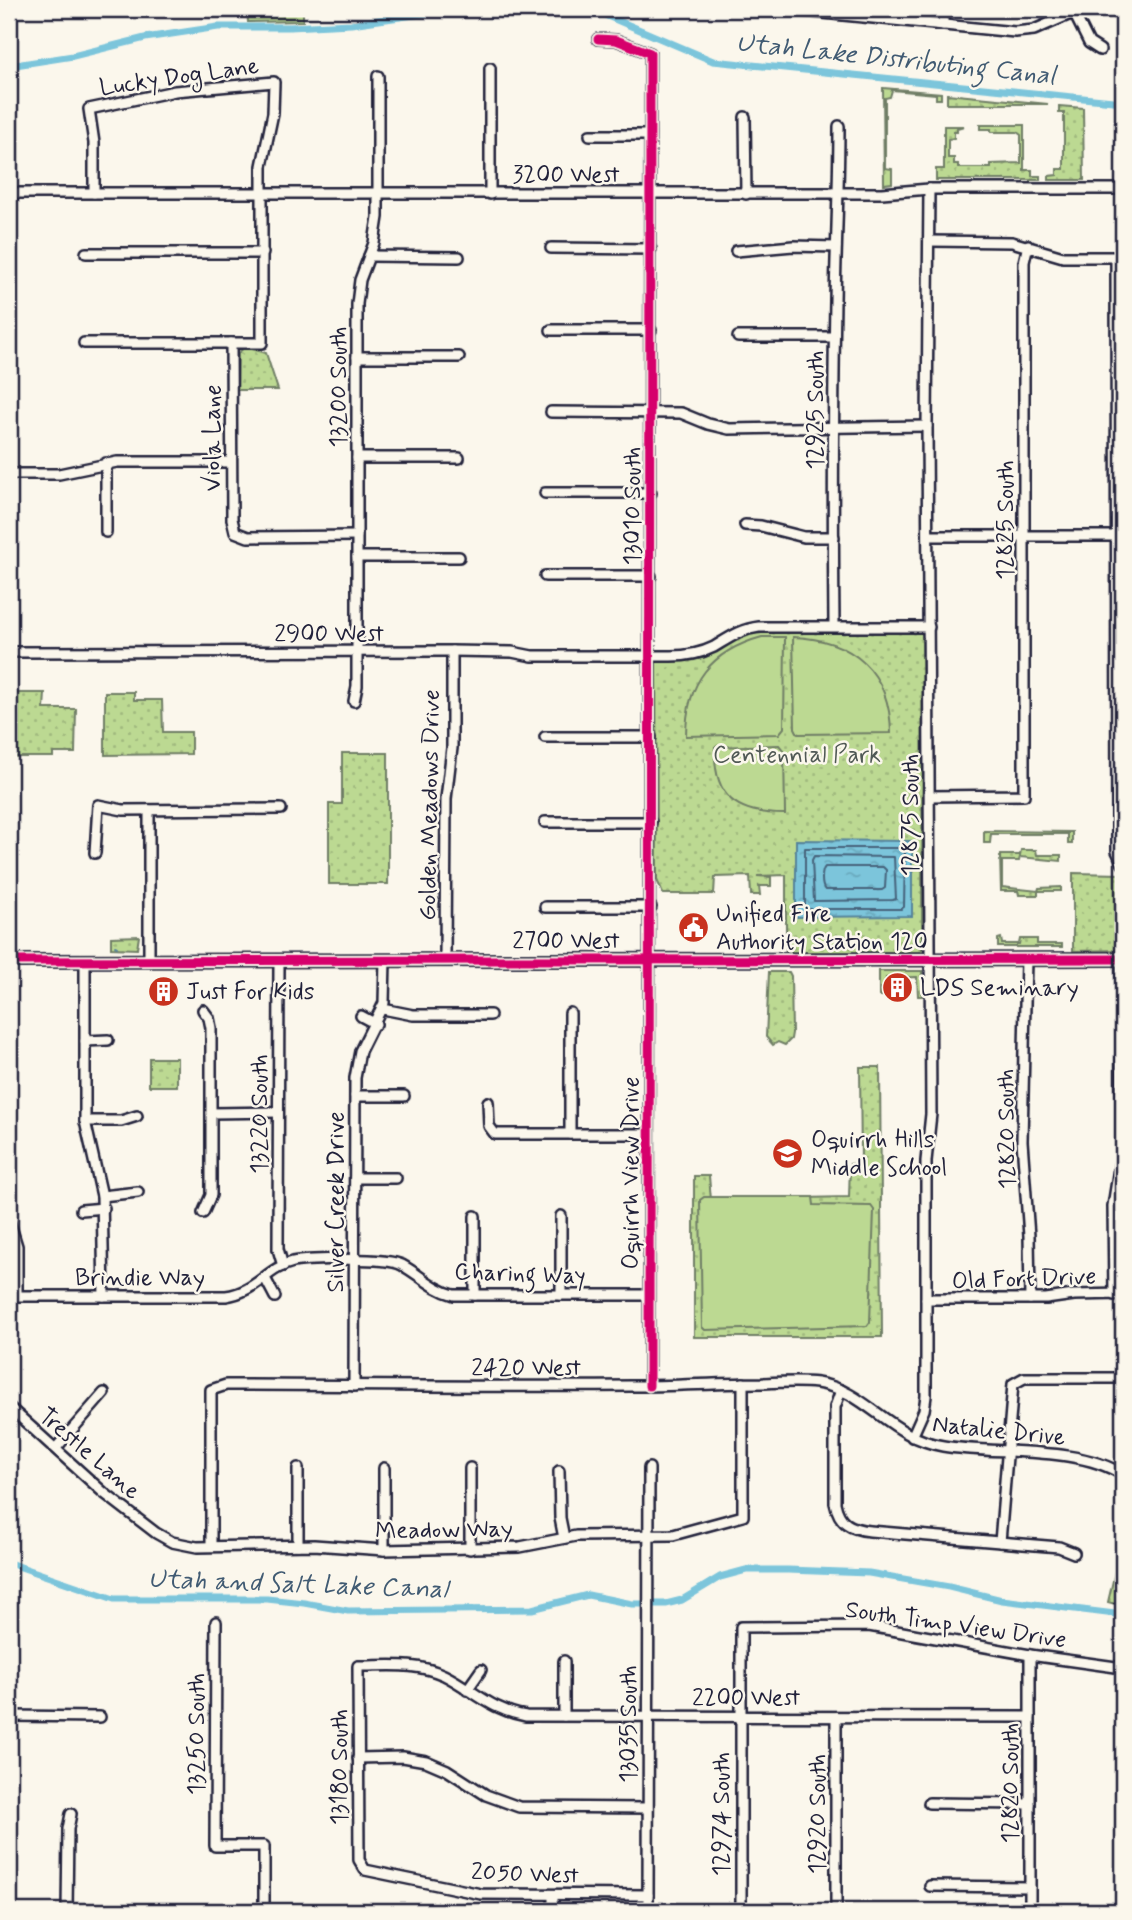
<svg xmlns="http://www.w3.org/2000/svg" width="1132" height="1920" viewBox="0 0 1132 1920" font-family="Mynerve,sans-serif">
	<defs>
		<pattern id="green-dots" width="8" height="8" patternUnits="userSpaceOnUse" patternTransform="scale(1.75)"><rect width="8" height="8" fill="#bcd992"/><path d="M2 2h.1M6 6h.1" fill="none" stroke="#a1ba7f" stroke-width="1.8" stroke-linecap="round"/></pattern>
		<pattern id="water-ripples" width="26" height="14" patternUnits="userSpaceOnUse" patternTransform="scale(1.75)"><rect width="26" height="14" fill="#7bc5db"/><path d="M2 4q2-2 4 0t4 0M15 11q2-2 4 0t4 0" fill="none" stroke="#6aa9bd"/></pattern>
	</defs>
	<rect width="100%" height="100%" fill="#fbf7ec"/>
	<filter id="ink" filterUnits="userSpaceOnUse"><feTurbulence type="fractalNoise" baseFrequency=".0143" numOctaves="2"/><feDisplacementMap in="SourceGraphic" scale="14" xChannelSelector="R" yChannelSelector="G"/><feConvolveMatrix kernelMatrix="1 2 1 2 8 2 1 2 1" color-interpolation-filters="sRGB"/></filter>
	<g filter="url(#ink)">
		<!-- green -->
		<g fill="url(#green-dots)" stroke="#6f7e66" stroke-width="2">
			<path d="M247,9H303V21L248,22Z"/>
			<path d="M883,88L941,93V99H936V94L892,90L890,97L885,98V168L892,169V183L884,184Z"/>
			<path d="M947,94L1048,104H947Z"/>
			<path d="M1059,106L1083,108L1084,180H1049V176L1057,175V169H1064V113H1059Z"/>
			<path d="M980,125H1024V170H1032V176H1040V180H936V169H944V126H964L957,128V132H954V138L948,139V158H954V164H958V168H991V164L1021,163V135L1017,132H991V129H980Z"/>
			<path d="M245,347L266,353L278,390H237L238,353Z"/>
			<path d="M758,632H923L922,952H786V875L757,876L771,877V886H759L760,895H751L750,876L715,877L714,894H663L657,880L656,662L703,658L721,649L738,637Z"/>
			<path d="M105,692H134V700H162L163,732H191V754L105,755Z"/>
			<path d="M9,693H45L44,709H76L75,753H53V757H9Z"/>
			<path d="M342,753H388V884H329V804H342Z"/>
			<path d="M984,831L1072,832V844H1068V834H991L990,843H984Z"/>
			<path d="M1021,850H1036L1037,855H1061V861L1020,857L1019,861H1002V887L1038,891L1039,888L1061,887V891H1038V895H1019L1018,891H1001L1000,855H1020Z"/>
			<path d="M1073,873L1123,874V950L1073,951Z"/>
			<path d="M139,936L137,949L111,948V937Z"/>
			<path d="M1001,938L1002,944H1019L1020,939H1037V944H1062V947H998V939Z"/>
			<path d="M879,971H922V996H918L917,977L886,978L885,996H879Z"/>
			<path d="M769,972H789L791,976L792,1033L791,1039L785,1045L778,1042L773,1045L766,1037Z"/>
			<rect x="149" y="1058" width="28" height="28"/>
			<path d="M860,1067H880L882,1337H694V1176H709L711,1200L849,1197L850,1164L861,1163Z"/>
			<path d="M1123,1537V1606L1108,1602Z"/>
		</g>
		<!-- pitch -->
		<g fill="#bcd992" stroke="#6f7e66" stroke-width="2">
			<path d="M762,637H785L784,728L779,734L686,736C686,682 711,651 762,637Z"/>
			<path d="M793,637C853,639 890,672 891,733L798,734L795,728Z"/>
			<path d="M779,745L784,751L785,814C736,814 713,797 715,747Z"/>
			<path d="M704,1197H813L814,1205L871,1206L874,1210L870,1322L867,1326L705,1330L702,1327L700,1200Z"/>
		</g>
		<!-- water -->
		<path fill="url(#water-ripples)" stroke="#57849b" stroke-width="2" d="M796,840L912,841V916L796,917Z"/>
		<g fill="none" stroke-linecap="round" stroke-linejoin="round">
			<!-- shore -->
			<g stroke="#46637b" stroke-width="2">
				<path d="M805,848H903L905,851L904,907L901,909H805Z"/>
				<path d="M814,856L894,857L896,899L893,900L814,901L812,860Z"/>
				<path d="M825,867H883L886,870L885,888L882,890H825C821,886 821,871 825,867Z"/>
			</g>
			<!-- stream -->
			<path stroke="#57849b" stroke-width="2" d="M115,946L117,947"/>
			<!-- canal -->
			<g stroke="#7bc5db" stroke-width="7">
				<path d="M591,9L713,61L1123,102"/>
				<path d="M9,66L73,56L145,38L218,27H290L351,24L456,9"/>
				<path d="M9,1563L114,1599H267L304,1603L348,1611L532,1609L588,1595L632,1604H666L682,1600L720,1577L746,1570H788L869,1573L949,1587L1002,1600L1123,1615"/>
			</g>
			<defs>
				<g id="minor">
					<path d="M782,9L1015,32L1034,30L1082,9"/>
					<path d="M943,9V25"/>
					<path d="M1072,9L1089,43L1100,50"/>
					<path d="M598,39L616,40L650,53L649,1386"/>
					<path d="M745,117L746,194"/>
					<path d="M590,135H650"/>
					<path d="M9,193H882L929,189H1123"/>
					<path d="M490,194V68"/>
					<path d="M930,241L1012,242L1063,257H1123"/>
					<path d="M551,248L651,249"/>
					<path d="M736,251L793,246L836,247"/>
					<path d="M86,253H263"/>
					<path d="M369,256L459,257"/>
					<path d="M1116,257L1117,851L1123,864"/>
					<path d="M551,330H651"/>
					<path d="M738,337H834"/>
					<path d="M84,343H262V166L273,113L274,82L175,91L89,109L94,143V193"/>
					<path d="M231,343L232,519L235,532L248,537L357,536"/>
					<path d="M357,357H459"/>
					<path d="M551,412L681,413L708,424L729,429L927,426"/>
					<path d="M357,458H459"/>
					<path d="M106,463V532"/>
					<path d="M9,474H59L117,462H231"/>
					<path d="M545,493H651"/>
					<path d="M745,525L761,526L804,537H834"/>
					<path d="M930,536H1123"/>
					<path d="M357,557H459"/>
					<path d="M545,576H651"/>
					<path d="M834,626C833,518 833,409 835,301C836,243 839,184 839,126"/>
					<path d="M9,652L452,651L512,652L532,656H671C686,656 700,654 714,647C729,638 741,629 759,627H929"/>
					<path d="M354,701L357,686V304L360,280L374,243L378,217V76"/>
					<path d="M545,737H651"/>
					<path d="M930,796L1024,795V262L1028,245"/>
					<path d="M545,822H651"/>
					<path d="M95,853L98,805L123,810L281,809"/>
					<path d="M545,907H651"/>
					<path d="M1026,959L1022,1141L1029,1236L1030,1299"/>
					<path d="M445,960L446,799L452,748V651"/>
					<path d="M85,961V1121L102,1196L104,1296"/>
					<path d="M149,961V810"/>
					<path d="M279,961L278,1249L283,1266"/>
					<path d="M383,1009L413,1015H490"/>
					<path d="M203,1010L209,1018L211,1028V1195L203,1213"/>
					<path d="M361,1016L376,1024"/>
					<path d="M85,1041L108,1040"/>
					<path d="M355,1096H404"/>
					<path d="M488,1102L489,1126L495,1134H649"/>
					<path d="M211,1113L278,1112"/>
					<path d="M85,1121H121L137,1116"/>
					<path d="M570,1134V1013"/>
					<path d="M355,1178H396"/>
					<path d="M102,1196L138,1192"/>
					<path d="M81,1210L104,1208"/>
					<path d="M561,1216V1295"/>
					<path d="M9,1220L17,1246V1296"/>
					<path d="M265,1278L275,1297"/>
					<path d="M475,1295V1216"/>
					<path d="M1114,1295L1113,1206L1122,1149V959"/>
					<path d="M9,1296H226C256,1292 267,1268 293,1262C312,1259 387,1257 402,1265C420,1275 434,1290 454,1295H649"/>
					<path d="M926,1299H1046L1074,1295L1123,1294"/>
					<path d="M354,1386L355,1078L360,1051L384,1003L385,960"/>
					<path d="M841,1390L835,1407V1503C839,1523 850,1529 870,1531L1059,1547L1074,1553"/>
					<path d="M9,1407L104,1493L156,1533L172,1542L197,1547L314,1545L384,1550L520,1547L576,1536L673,1535L743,1516V1383"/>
					<path d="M912,1437L924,1410L926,1396V1161L931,1114L927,426L929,189"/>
					<path d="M56,1448L104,1393"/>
					<path d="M470,1468V1549"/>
					<path d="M559,1471L560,1518L564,1538"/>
					<path d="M1000,1542L1013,1384L1024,1378H1123"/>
					<path d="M298,1545V1468"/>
					<path d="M211,1546V1390L226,1385C361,1385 497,1387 632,1386C676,1386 720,1383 764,1383C781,1382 800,1381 817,1383C866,1390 889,1437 943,1446C996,1455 1078,1445 1123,1475"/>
					<path d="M384,1550V1468"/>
					<path d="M216,1622L215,1846H264V1911"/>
					<path d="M467,1690L481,1670"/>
					<path d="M9,1716L100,1717"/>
					<path d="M564,1716V1661"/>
					<path d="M358,1758L403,1757L426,1761L447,1770L486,1795L519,1807L648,1808"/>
					<path d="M929,1803L1030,1804"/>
					<path d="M930,1886L1030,1887"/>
					<path d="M553,1895V1911"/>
					<path d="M648,1895L481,1894L365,1870L359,1860L358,1666C387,1666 417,1662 444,1675C474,1690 490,1710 526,1716L1030,1717"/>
					<path d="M67,1911L68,1829L71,1814"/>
					<path d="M648,1911L649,1468"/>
					<path d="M741,1911V1627L869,1626L1030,1655L1123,1668"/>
					<path d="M836,1911V1717"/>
					<path d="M1030,1911V1655"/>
				</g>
				<path id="major" d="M9,961L1123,959"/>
			</defs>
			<!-- minor casing -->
			<use href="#minor" stroke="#22223b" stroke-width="14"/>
			<!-- major casing -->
			<use href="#major" stroke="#22223b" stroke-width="16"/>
			<!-- minor -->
			<use href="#minor" stroke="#fbf7ec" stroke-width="9"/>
			<!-- major -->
			<use href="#major" stroke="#fbe080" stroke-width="10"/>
			<defs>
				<g id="cycleway">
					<path d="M598,39L616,40L650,53L649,1386"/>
					<path d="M9,961L1123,959"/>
				</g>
			</defs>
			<!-- cycleway casing -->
			<use href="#cycleway" stroke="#fbf7ec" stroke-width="13"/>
			<!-- cycleway -->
			<use href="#cycleway" stroke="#d6006c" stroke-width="9"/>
		</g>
	</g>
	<!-- icons -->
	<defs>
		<symbol id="civic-disc" viewBox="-11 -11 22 22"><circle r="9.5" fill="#c8321e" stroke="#fbf7ec"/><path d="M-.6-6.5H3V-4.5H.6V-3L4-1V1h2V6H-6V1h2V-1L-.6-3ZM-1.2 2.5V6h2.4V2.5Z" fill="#fff"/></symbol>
		<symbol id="building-disc" viewBox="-11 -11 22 22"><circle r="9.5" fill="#c8321e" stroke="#fbf7ec"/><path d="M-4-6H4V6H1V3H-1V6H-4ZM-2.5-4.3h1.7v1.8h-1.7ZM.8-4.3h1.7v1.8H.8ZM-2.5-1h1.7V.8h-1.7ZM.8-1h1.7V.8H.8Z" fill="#fff"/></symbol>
		<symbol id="school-disc" viewBox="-11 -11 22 22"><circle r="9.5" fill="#c8321e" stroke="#fbf7ec"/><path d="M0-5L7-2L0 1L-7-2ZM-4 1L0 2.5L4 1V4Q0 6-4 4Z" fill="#fff"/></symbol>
	</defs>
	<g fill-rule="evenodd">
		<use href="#civic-disc" x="676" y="910" width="35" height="35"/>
		<use href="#building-disc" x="880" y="970" width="35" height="35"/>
		<use href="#building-disc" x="146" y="974" width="35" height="35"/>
		<use href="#school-disc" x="770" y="1136" width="35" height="35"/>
	</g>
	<g text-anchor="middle" stroke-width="5" stroke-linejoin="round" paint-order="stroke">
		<!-- street labels -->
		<g font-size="24" fill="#22223b" stroke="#fbf7ec">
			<text transform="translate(179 76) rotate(-8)" y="8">Lucky Dog Lane</text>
			<text x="566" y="182">3200 West</text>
			<text transform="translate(338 387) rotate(-90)" y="8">13200 South</text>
			<text transform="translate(815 410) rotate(-90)" y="8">12925 South</text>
			<text transform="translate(212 438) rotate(-90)" y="8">Viola Lane</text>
			<text transform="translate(632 506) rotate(-90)" y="8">13010 South</text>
			<text transform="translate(1005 520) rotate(-90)" y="8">12825 South</text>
			<text x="329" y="641">2900 West</text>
			<text transform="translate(429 805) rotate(-89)" y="8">Golden Meadows Drive</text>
			<text transform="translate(910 815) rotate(-90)" y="8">12875 South</text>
			<text x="566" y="948">2700 West</text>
			<text transform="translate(259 1114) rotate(-90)" y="8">13220 South</text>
			<text transform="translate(1006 1129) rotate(-91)" y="8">12820 South</text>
			<text transform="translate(630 1173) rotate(-90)" y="8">Oquirrh View Drive</text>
			<text transform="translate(335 1202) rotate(-90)" y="8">Silver Creek Drive</text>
			<text transform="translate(520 1273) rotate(2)" y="8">Charing Way</text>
			<text x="140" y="1285">Brindie Way</text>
			<text transform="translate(1024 1278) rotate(-2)" y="8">Old Fort Drive</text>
			<text x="526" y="1375">2420 West</text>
			<text transform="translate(999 1430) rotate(6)" y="8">Natalie Drive</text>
			<text transform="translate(90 1453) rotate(41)" y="8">Trestle Lane</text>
			<text transform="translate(444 1529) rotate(-1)" y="8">Meadow Way</text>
			<text transform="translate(956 1624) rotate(8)" y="8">South Timp View Drive</text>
			<text x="746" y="1705">2200 West</text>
			<text transform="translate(628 1724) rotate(-90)" y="8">13035 South</text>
			<text transform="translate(196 1734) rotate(-90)" y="8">13250 South</text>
			<text transform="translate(339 1767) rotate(-90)" y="8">13180 South</text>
			<text transform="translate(1010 1783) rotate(-90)" y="8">12820 South</text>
			<text transform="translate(721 1814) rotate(-90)" y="8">12974 South</text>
			<text transform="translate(817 1814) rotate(-90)" y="8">12920 South</text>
			<text transform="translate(525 1873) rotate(2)" y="8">2050 West</text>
		</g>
		<!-- park labels -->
		<g font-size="24" fill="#505955" stroke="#fbf7ec">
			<text x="797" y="762">Centennial Park</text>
		</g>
		<!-- poi labels -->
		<g font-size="24" fill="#22223b" stroke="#fbf7ec" text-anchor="start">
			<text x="716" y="921">Unified Fire<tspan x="716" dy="28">Authority Station 120</tspan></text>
			<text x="920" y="995">LDS Seminary</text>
			<text x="186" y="999">Just For Kids</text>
			<text x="811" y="1147">Oquirrh Hills<tspan x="811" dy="28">Middle School</tspan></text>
		</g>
		<!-- water labels -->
		<g font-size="26" font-style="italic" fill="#415b73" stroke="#fbf7ec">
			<text transform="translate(896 58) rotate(6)" y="9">Utah Lake Distributing Canal</text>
			<text transform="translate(298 1583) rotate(2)" y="9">Utah and Salt Lake Canal</text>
		</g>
	</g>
	<!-- margin -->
	<rect width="1132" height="1920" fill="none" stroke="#fbf7ec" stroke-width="35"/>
	<rect x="18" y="18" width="1097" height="1885" fill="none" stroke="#22223b" stroke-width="2.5" filter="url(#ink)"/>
</svg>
